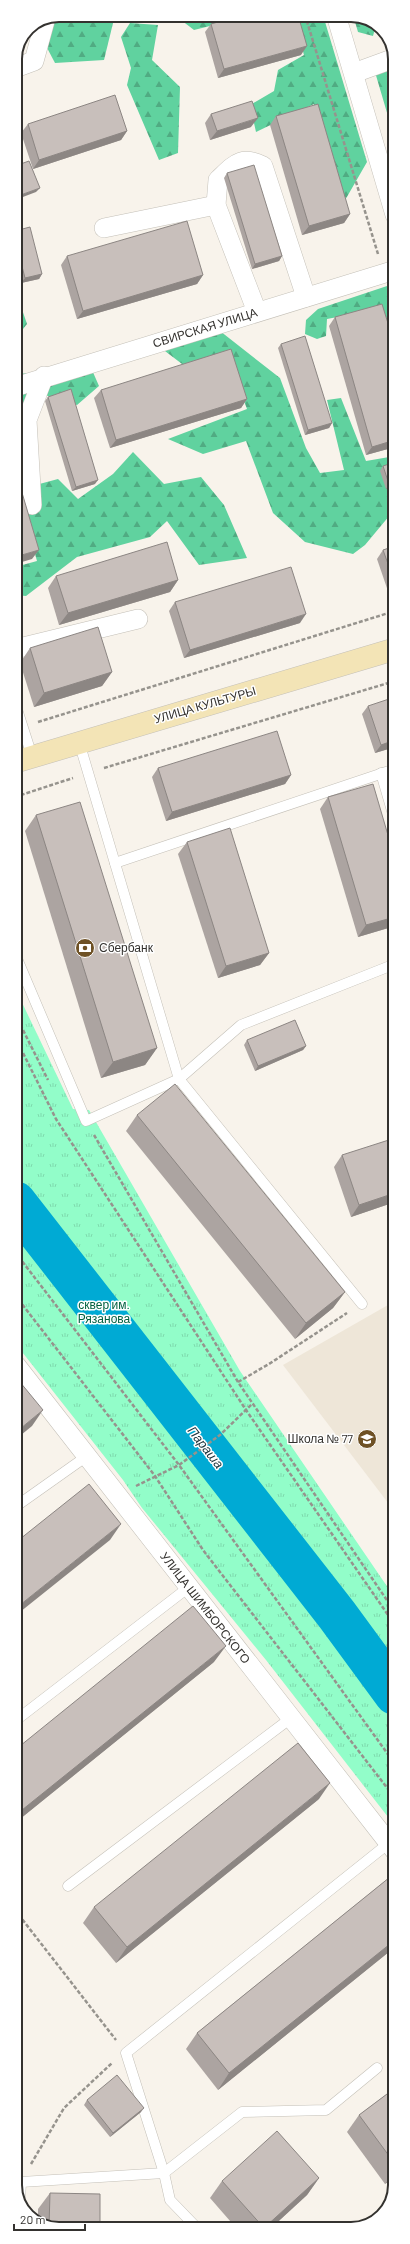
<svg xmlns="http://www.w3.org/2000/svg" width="410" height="2244" viewBox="0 0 410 2244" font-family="Barlow,sans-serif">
	<defs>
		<pattern id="forest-firs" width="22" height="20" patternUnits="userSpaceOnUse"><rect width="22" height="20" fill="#60d29f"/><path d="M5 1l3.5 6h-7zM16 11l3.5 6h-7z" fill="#50ab82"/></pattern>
		<pattern id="park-tufts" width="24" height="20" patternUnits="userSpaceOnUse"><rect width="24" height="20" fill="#92fdc9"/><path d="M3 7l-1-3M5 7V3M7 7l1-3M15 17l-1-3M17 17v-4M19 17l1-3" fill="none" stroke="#7ed9ad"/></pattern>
	</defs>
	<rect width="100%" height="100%" fill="#f8f3eb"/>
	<!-- built -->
	<path fill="#eee6d8" d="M395,1301V1512L283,1365Z"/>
	<!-- forest -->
	<g fill="url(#forest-firs)">
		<path d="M59,15H115L104,60L55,63L35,25Z"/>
		<path d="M183,15H250V16L194,30L181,20Z"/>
		<path d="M293,15H323L367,162L344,202L314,104L256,132L250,105L274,91L278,70L304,55Z"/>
		<path d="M353,15L376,25L373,36L358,32Z"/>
		<path d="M130,23L158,25L152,60L180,87L178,153L159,160L127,85L131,68L121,37Z"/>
		<path d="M395,53V88L387,93L395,115V140L375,72Z"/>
		<path d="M393,284L395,290V364L379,309L327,319L326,336L317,339L305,334L306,320L318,309Z"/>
		<path d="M15,289L27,324L15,339Z"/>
		<path d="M220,331L280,378L306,448L320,473L344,470L327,400L341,398L366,461L395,456V509L365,545L353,554L305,542L273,513L246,441L203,454L168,439L247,409L227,355L186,367L161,348Z"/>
		<path d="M92,370L99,386L77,405L45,395L25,402L18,439L15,437V374Z"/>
		<path d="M133,452L164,484L201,477L224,505L247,558L199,565L167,521L150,537L77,557L26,596L15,595V567L37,561L17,490L58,479L78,499L113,474Z"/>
	</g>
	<!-- park -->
	<path fill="url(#park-tufts)" d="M15,988L73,1109L89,1110L240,1371L395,1598V1826L266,1660L142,1508L123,1480L15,1343Z"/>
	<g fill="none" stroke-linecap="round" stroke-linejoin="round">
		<!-- river -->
		<path stroke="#00aad4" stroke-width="42" d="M15,1202L337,1615L395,1694"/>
		<defs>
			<g id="lane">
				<path d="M15,703L32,756"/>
				<path d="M79,742L179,1079L362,1304"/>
				<path d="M381,773L395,821"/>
				<path d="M115,863L395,769"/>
				<path d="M15,954L86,1121L179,1079L241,1025L395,964"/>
				<path d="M15,1507L87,1456"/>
				<path d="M15,1721L189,1587"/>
				<path d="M68,1886L291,1718"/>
				<path d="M20,2200L21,2182L164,2173L242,2112L326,2110L377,2068"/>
				<path d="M198,2229L170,2200L164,2173L126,2053L389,1843"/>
			</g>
			<g id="street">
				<path d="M336,15L395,215"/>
				<path d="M15,68L34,61L45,21"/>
				<path d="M354,73L395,58"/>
				<path d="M104,228L216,205"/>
				<path d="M257,312L216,205L218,180C235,164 241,155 263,166L306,297"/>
				<path d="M15,387L395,270"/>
				<path d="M32,505L27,420L44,376"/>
				<path d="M15,649L138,619"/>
				<path d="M15,1364L395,1851"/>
			</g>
			<path id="secondary" d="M15,762L395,649"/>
		</defs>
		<!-- lane casing -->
		<use href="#lane" stroke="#c4c0b8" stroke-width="11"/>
		<!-- street casing -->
		<use href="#street" stroke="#c4c0b8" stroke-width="20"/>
		<!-- secondary casing -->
		<use href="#secondary" stroke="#c4c0b8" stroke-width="23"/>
		<!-- path -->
		<g stroke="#96938d" stroke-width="2.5" stroke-dasharray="4 2" stroke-linecap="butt">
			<path d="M305,15L378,254"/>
			<path d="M390,293L395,310"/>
			<path d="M38,722L395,611"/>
			<path d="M104,768L395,681"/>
			<path d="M15,797L73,778"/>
			<path d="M15,1014L48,1080"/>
			<path d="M15,1037L56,1119L246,1410L395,1625"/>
			<path d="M94,1135L238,1382L395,1612"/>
			<path d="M15,1252L179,1465L395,1764"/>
			<path d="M15,1295L155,1476L203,1550L395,1798"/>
			<path d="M238,1382L269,1364L347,1313"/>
			<path d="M136,1486L179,1465L220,1435L252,1404"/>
			<path d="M15,1910L116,2040"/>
			<path d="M15,2059L20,2086L21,2166"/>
			<path d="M31,2164L64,2108L112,2063"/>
		</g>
		<!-- lane -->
		<use href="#lane" stroke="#fff" stroke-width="10"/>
		<!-- street -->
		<use href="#street" stroke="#fff" stroke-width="19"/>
		<!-- secondary -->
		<use href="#secondary" stroke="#f3e4b6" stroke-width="22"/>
	</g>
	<!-- wall -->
	<g fill="#aca4a1">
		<path d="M211,24L301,55L218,78L205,32Z"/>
		<path d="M395,91V98L393,93Z"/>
		<path d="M211,114L251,127L210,140L205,123Z"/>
		<path d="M276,116L350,214L344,223L302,235L270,125Z"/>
		<path d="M28,124L127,131L121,140L33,169L21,133Z"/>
		<path d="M227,173L282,256L279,261L252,269L224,178Z"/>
		<path d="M15,231L42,274L39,279L21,283L15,257Z"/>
		<path d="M67,256L203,275L197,284L77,319L61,265Z"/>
		<path d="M335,317L395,447L366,455L329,326Z"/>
		<path d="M281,344L332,423L329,428L305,435L278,348Z"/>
		<path d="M101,390L247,399L241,408L110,448L94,398Z"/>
		<path d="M48,397L95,484L72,491L45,401Z"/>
		<path d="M383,466L395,486L386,489L380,471Z"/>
		<path d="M395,546V595L390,597L377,559L383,550Z"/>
		<path d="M56,576L178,580L170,592L59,625L48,588Z"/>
		<path d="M175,602L300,623L184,658L169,611Z"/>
		<path d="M30,648L112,672L102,686L34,707L20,663Z"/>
		<path d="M368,706L395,747L375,753L362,714Z"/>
		<path d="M158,768L291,775L285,784L166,821L152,777Z"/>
		<path d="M328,797L395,926L358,937L320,809Z"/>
		<path d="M36,815L157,1048L145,1065L101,1078L25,831Z"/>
		<path d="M187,842L269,953L260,965L218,978L178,854Z"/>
		<path d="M247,1040L306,1046L303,1050L255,1071L244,1045Z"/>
		<path d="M137,1115L345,1292L333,1308L295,1339L126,1131Z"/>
		<path d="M342,1155L395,1202L351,1217L334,1167Z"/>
		<path d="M214,1662L15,1823V1750Z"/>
		<path d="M319,1799L116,1963L83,1923L94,1907Z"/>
		<path d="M395,1873V1947L218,2090L186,2049L197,2033Z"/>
		<path d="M395,2088V2177L385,2184L347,2132L359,2115Z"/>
		<path d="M87,2100L141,2112L110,2137L84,2105Z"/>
		<path d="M319,2178L307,2195L270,2229H237L210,2198L222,2181Z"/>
		<path d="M50,2193L53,2229L38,2221V2209Z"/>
	</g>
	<!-- shaded-wall -->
	<g fill="#8c8683">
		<path d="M307,46L301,55L218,78L224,69Z"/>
		<path d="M258,118L251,127L210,140L217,131Z"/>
		<path d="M127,131L121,140L33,169L39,160Z"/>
		<path d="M40,188L36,192L15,200V197Z"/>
		<path d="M350,214L344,223L302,235L309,226Z"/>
		<path d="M282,256L279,261L252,269L255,264Z"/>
		<path d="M42,274L39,279L21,283L25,278Z"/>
		<path d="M203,275L197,284L77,319L83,311Z"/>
		<path d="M247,399L241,408L110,448L116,440Z"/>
		<path d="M332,423L329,428L305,435L308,430Z"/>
		<path d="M395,440V447L366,455L372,447Z"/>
		<path d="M98,480L95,484L72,491L76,487Z"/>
		<path d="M395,483V486L386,489L389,484Z"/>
		<path d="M39,550L32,559L15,564V557Z"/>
		<path d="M178,580L170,592L59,625L68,613Z"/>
		<path d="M395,591V595L390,597Z"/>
		<path d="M306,614L300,623L184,658L190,650Z"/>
		<path d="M112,672L102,686L34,707L44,693Z"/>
		<path d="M395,740V747L375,753L381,745Z"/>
		<path d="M291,775L285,784L166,821L172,812Z"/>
		<path d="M395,917V926L358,937L366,925Z"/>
		<path d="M269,953L260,965L218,978L226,966Z"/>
		<path d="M306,1046L303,1050L255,1071L258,1066Z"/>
		<path d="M157,1048L145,1065L101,1078L113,1062Z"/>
		<path d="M395,1193V1202L351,1217L359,1205Z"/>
		<path d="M345,1292L333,1308L295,1339L306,1323Z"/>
		<path d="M43,1410L32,1426L15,1440V1433Z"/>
		<path d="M121,1524L110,1540L15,1616V1609Z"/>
		<path d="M226,1646L214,1662L15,1823V1820L22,1810Z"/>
		<path d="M330,1783L319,1799L116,1963L127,1947Z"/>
		<path d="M395,1940V1947L218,2090L229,2073Z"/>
		<path d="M144,2108L141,2112L110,2137L113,2133Z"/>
		<path d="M395,2171V2177L385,2184Z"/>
		<path d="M319,2178L307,2195L270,2229H263Z"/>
	</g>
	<!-- building -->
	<g fill="#c8bfbb" stroke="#8c8683">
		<path d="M242,15H298L307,46L224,69L211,24Z"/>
		<path d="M115,95L127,131L39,160L28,124Z"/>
		<path d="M252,101L258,118L217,131L211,114Z"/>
		<path d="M318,104L350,214L309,226L276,116Z"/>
		<path d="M29,161L40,188L15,197V166Z"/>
		<path d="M254,165L282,256L255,264L227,173Z"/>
		<path d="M187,221L203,275L83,311L67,256Z"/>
		<path d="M30,227L42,274L25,278L15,239V231Z"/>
		<path d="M382,304L395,346V440L372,447L335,317Z"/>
		<path d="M305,336L332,423L308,430L281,344Z"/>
		<path d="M231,349L247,399L116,440L101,390Z"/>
		<path d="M71,389L98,480L76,487L48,397Z"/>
		<path d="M395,462V483L389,484L383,466Z"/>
		<path d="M15,469L39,550L15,557Z"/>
		<path d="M167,542L178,580L68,613L56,576Z"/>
		<path d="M395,546V583L383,550Z"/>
		<path d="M291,567L306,614L190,650L175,602Z"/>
		<path d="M98,627L112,672L44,693L30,648Z"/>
		<path d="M395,697V740L381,745L368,706Z"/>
		<path d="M277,731L291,775L172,812L158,768Z"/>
		<path d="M373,784L395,859V917L366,925L328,797Z"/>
		<path d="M80,802L157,1048L113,1062L36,815Z"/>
		<path d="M230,828L269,953L226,966L187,842Z"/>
		<path d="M295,1020L306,1046L258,1066L247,1040Z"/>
		<path d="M175,1084L345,1292L306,1323L137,1115Z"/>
		<path d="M395,1138V1193L359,1205L342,1155Z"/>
		<path d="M15,1376L43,1410L15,1433Z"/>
		<path d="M89,1484L121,1524L15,1609V1543Z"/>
		<path d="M193,1606L226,1646L22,1810L15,1802V1750Z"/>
		<path d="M298,1743L330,1783L127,1947L94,1907Z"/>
		<path d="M395,1873V1940L229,2073L197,2033Z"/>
		<path d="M117,2075L144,2108L113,2133L87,2100Z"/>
		<path d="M395,2088V2164L359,2115Z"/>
		<path d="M277,2131L319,2178L264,2228L222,2181Z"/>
		<path d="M50,2193L100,2194V2229H53L49,2227Z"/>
	</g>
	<!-- icons -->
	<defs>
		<symbol id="bank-disc" viewBox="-11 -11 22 22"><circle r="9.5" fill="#6e5125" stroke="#fff"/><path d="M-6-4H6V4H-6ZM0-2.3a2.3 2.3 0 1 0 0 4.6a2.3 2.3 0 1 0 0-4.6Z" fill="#fff"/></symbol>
		<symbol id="school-disc" viewBox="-11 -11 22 22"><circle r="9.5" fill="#6e5125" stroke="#fff"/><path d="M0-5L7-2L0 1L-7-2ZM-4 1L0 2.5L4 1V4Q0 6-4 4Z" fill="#fff"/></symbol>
	</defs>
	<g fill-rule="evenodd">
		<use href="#bank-disc" x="74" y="937" width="22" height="22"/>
		<use href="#school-disc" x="356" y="1428" width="22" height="22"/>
	</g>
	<g text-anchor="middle" stroke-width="3" stroke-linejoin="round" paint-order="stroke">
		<!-- street labels -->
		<g font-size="12" fill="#34322f" stroke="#fff">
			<text transform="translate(205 328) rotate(-17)" y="4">СВИРСКАЯ УЛИЦА</text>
			<text transform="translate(205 705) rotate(-16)" y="4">УЛИЦА КУЛЬТУРЫ</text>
			<text transform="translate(205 1608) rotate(52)" y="4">УЛИЦА ШИМБОРСКОГО</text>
		</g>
		<!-- poi labels -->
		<g font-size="12" fill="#34322f" stroke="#fff" text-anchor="start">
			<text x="99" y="952">Сбербанк</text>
			<text x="353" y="1443" text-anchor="end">Школа № 77</text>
		</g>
		<!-- park labels -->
		<g font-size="12" fill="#046241" stroke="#fff">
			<text x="104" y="1309">сквер им.<tspan x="104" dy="14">Рязанова</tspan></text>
		</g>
		<!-- water labels -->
		<g font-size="13" font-style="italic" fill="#20363e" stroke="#fff">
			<text transform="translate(206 1447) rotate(52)" y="5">Параша</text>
		</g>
	</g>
	<!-- crop -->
	<path d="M0 0H410V2244H0ZM59 22H351A37 37 0 0 1 388 59V2185A37 37 0 0 1 351 2222H59A37 37 0 0 1 22 2185V59A37 37 0 0 1 59 22Z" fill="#fff" fill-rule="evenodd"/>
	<path fill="none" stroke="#34322f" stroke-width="2" d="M59 22H351A37 37 0 0 1 388 59V2185A37 37 0 0 1 351 2222H59A37 37 0 0 1 22 2185V59A37 37 0 0 1 59 22Z"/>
	<!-- scale -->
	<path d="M14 2224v6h71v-6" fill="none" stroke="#34322f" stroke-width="2"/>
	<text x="20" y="2224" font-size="12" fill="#34322f" stroke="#ffffff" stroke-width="3" paint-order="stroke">20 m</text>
</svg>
